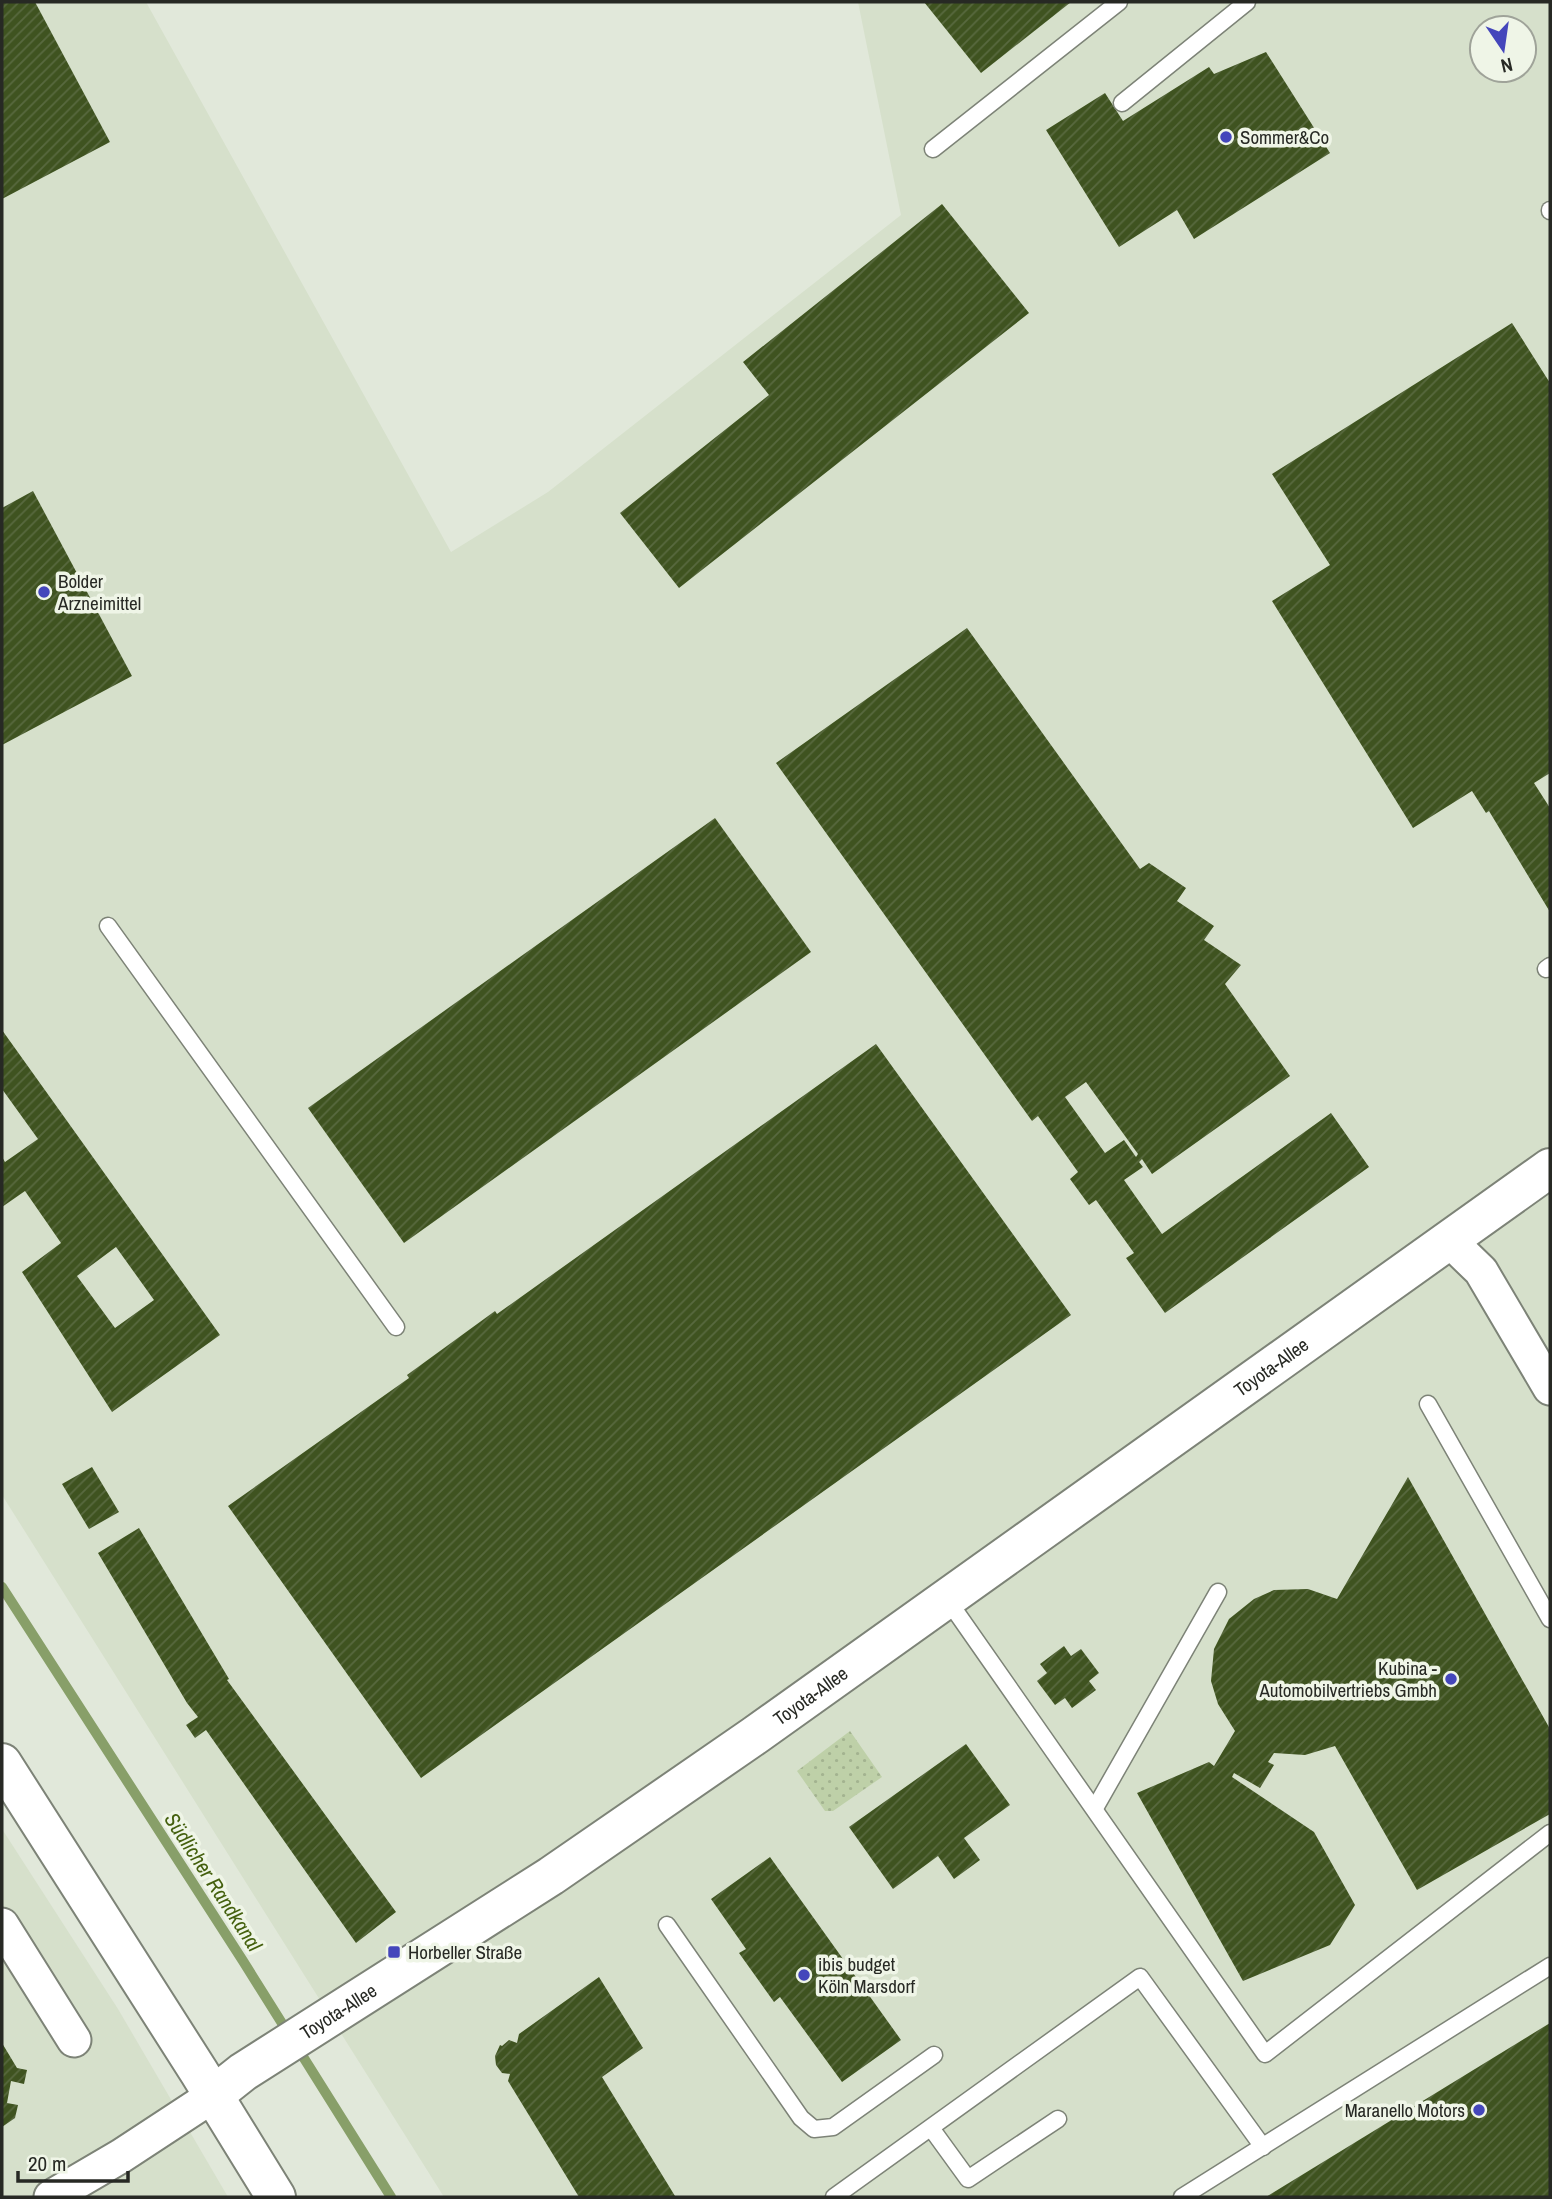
<svg xmlns="http://www.w3.org/2000/svg" width="1552" height="2199" viewBox="0 0 1552 2199" font-family="'Archivo Narrow',sans-serif">
	<defs>
		<pattern id="grass-dots" width="8" height="8" patternUnits="userSpaceOnUse" patternTransform="scale(1.75)"><rect width="8" height="8" fill="#bed0a8"/><path d="M2 2h.1M6 6h.1" fill="none" stroke="#a3b390" stroke-width="1.8" stroke-linecap="round"/></pattern>
		<pattern id="building-hatch" width="6" height="6" patternUnits="userSpaceOnUse" patternTransform="scale(1.75)"><rect width="6" height="6" fill="#3f5320"/><path d="M-1 1l2-2M0 6l6-6M5 7l2-2" fill="none" stroke="#58693f"/></pattern>
	</defs>
	<rect width="100%" height="100%" fill="#e1e8da"/>
	<!-- built -->
	<g fill="#d6e0cb" fill-rule="evenodd">
		<path d="M2,2H146L451,552L548,492L901,215L858,2H1550V2197H444L2,1495ZM1482,28H1524V70H1482Z"/>
		<path d="M2,1829L118,2009L228,2197H2Z"/>
	</g>
	<!-- grass -->
	<path fill="url(#grass-dots)" d="M850,1731L882,1777L833,1811H825L797,1771Z"/>
	<g fill="none" stroke-linecap="round" stroke-linejoin="round">
		<!-- stream -->
		<path stroke="#889f69" stroke-width="10" d="M2,1587L243,1961L391,2197"/>
	</g>
	<!-- building -->
	<g fill="url(#building-hatch)" fill-rule="evenodd">
		<path d="M2,2H35L110,142L2,199Z"/>
		<path d="M924,2H1071L981,73Z"/>
		<path d="M1266,52L1330,153L1194,239L1177,210L1119,247L1046,130L1105,93L1123,121L1209,67L1214,74Z"/>
		<path d="M942,204L1029,313L679,588L620,513L769,395L743,362Z"/>
		<path d="M1512,323L1550,383V773L1534,783L1550,808V912L1489,811L1486,813L1472,791L1413,828L1272,601L1330,565L1272,474Z"/>
		<path d="M33,491L132,676L2,745V508Z"/>
		<path d="M967,628L1140,869L1149,863L1186,888L1177,901L1214,926L1204,940L1241,965L1225,984L1290,1076L1152,1174L1142,1159L1139,1162L1143,1167L1124,1180L1162,1234L1331,1113L1369,1167L1165,1313L1126,1258L1134,1253L1096,1200L1089,1205L1070,1179L1078,1172L1038,1116L1032,1121L776,763ZM1086,1082L1138,1154L1136,1157L1124,1140L1105,1153L1065,1097Z"/>
		<path d="M715,818L811,952L404,1243L308,1108Z"/>
		<path d="M2,1030L220,1335L112,1412L22,1272L61,1243L25,1191L2,1207V1157L5,1162L38,1139L2,1089ZM116,1247L154,1300L115,1328L77,1276Z"/>
		<path d="M876,1044L1071,1315L421,1778L228,1506L409,1378L407,1375L495,1311L497,1314Z"/>
		<path d="M92,1467L119,1512L89,1529L62,1484Z"/>
		<path d="M1408,1477L1550,1729V1814L1417,1890L1335,1746L1305,1755L1274,1753L1268,1762L1274,1765L1260,1788L1234,1773L1232,1777L1314,1832L1355,1905L1330,1945L1243,1981L1137,1793L1209,1762L1214,1766L1235,1731L1218,1704L1211,1681L1214,1649L1229,1619L1254,1599L1274,1590L1308,1589L1337,1599Z"/>
		<path d="M139,1528L229,1679L227,1680L396,1912L356,1943L206,1730L195,1738L186,1725L198,1717L187,1703L98,1553Z"/>
		<path d="M1064,1646L1071,1656L1081,1649L1099,1673L1089,1681L1096,1690L1072,1708L1065,1698L1055,1705L1037,1681L1047,1673L1040,1664Z"/>
		<path d="M966,1744L1010,1805L964,1838L980,1860L954,1879L938,1856L893,1889L849,1827Z"/>
		<path d="M770,1857L901,2040L842,2082L780,1997L774,2002L739,1953L746,1949L711,1899Z"/>
		<path d="M599,1977L643,2048L602,2077L675,2196L673,2197H579L508,2081L510,2074L502,2073L496,2065L495,2056L500,2045L502,2046L509,2040L517,2043L519,2034Z"/>
		<path d="M1550,2023V2197H1266Z"/>
		<path d="M2,2043L17,2068L27,2070L24,2084L11,2081L7,2103L18,2105L15,2118L2,2127Z"/>
	</g>
	<g fill="none" stroke-linecap="round" stroke-linejoin="round">
		<defs>
			<g id="service">
				<path d="M1122,103L1247,2"/>
				<path d="M933,149L1119,2"/>
				<path d="M1550,210V211"/>
				<path d="M108,926L396,1327"/>
				<path d="M1546,969L1550,966"/>
				<path d="M1428,1404L1550,1619"/>
				<path d="M947,1599L1265,2054L1550,1833"/>
				<path d="M1095,1808L1218,1592"/>
				<path d="M667,1925L801,2118L814,2129L833,2127L934,2055"/>
				<path d="M931,2128L968,2179L1058,2119"/>
				<path d="M834,2197L1140,1977L1263,2147"/>
				<path d="M1182,2197L1550,1966"/>
			</g>
			<g id="minor">
				<path d="M1449,1240L1481,1271L1550,1388"/>
				<path d="M2,1925L74,2040"/>
				<path d="M51,2197L121,2156L214,2095"/>
			</g>
			<g id="tertiary">
				<path id="s1" d="M214,2095L243,2072L551,1876L754,1736L1550,1168"/>
			</g>
			<path id="secondary" d="M2,1763L199,2072L276,2197"/>
		</defs>
		<!-- service casing -->
		<use href="#service" stroke="#7d8377" stroke-width="19"/>
		<!-- minor casing -->
		<use href="#minor" stroke="#7d8377" stroke-width="37"/>
		<!-- tertiary casing -->
		<use href="#tertiary" stroke="#7d8377" stroke-width="42"/>
		<!-- secondary casing -->
		<use href="#secondary" stroke="#7d8377" stroke-width="42"/>
		<!-- service -->
		<use href="#service" stroke="#fff" stroke-width="16"/>
		<!-- minor -->
		<use href="#minor" stroke="#fff" stroke-width="33"/>
		<!-- tertiary -->
		<use href="#tertiary" stroke="#fff" stroke-width="38"/>
		<!-- secondary -->
		<use href="#secondary" stroke="#fff" stroke-width="38"/>
	</g>
	<!-- markers -->
	<g fill="#4446bb" stroke="#eff5e7" stroke-width="2.5">
		<circle cx="1226" cy="137" r="7"/>
		<circle cx="44" cy="592" r="7"/>
		<circle cx="1451" cy="1679" r="7"/>
		<rect x="387" y="1945" width="14" height="14" rx="3.5"/>
		<circle cx="804" cy="1975" r="7"/>
		<circle cx="1479" cy="2110" r="7"/>
	</g>
	<g text-anchor="middle" stroke-width="7" stroke-linejoin="round" paint-order="stroke">
		<!-- poi labels -->
		<g font-size="19" fill="#272924" stroke="#eff5e7" text-anchor="start">
			<text x="1240" y="144">Sommer&amp;Co</text>
			<text x="58" y="588">Bolder<tspan x="58" dy="22">Arzneimittel</tspan></text>
			<text x="1437" y="1675" text-anchor="end">Kubina -<tspan x="1437" dy="22">Automobilvertriebs Gmbh</tspan></text>
			<text x="408" y="1959">Horbeller Straße</text>
			<text x="818" y="1971">ibis budget<tspan x="818" dy="22">Köln Marsdorf</tspan></text>
			<text x="1465" y="2117" text-anchor="end">Maranello Motors</text>
		</g>
		<!-- street labels -->
		<g font-size="19" fill="#272924" stroke="#eff5e7">
			<text dy="7" stroke="none"><textPath href="#s1" startOffset="1284">Toyota-Allee</textPath></text>
			<text dy="7" stroke="none"><textPath href="#s1" startOffset="718">Toyota-Allee</textPath></text>
			<text dy="7" stroke="none"><textPath href="#s1" startOffset="150">Toyota-Allee</textPath></text>
		</g>
		<!-- water labels -->
		<g font-size="21" font-style="italic" fill="#44600e" stroke="#eff5e7">
			<text transform="translate(213 1882) rotate(57)" y="7">Südlicher Randkanal</text>
		</g>
	</g>
	<!-- border -->
	<rect width="1552" height="2199" fill="none" stroke="#272924" stroke-width="7"/>
	<!-- north arrow -->
	<g transform="translate(1503 49) rotate(167)"><circle r="33" fill="#eff5e7" stroke="#9fa399" stroke-width="2"/>
	<path d="M0-5L12 26L0 18L-12 26Z" fill="#4446bb"/>
	<text y="-10" font-size="19" font-weight="bold" text-anchor="middle" fill="#272924">N</text>
	</g>
	<!-- scale -->
	<path d="M18 2171v10h110v-10" fill="none" stroke="#272924" stroke-width="3.5"/>
	<text x="28" y="2171" font-size="21" fill="#272924" stroke="#eff5e7" stroke-width="5" paint-order="stroke">20 m</text>
</svg>
